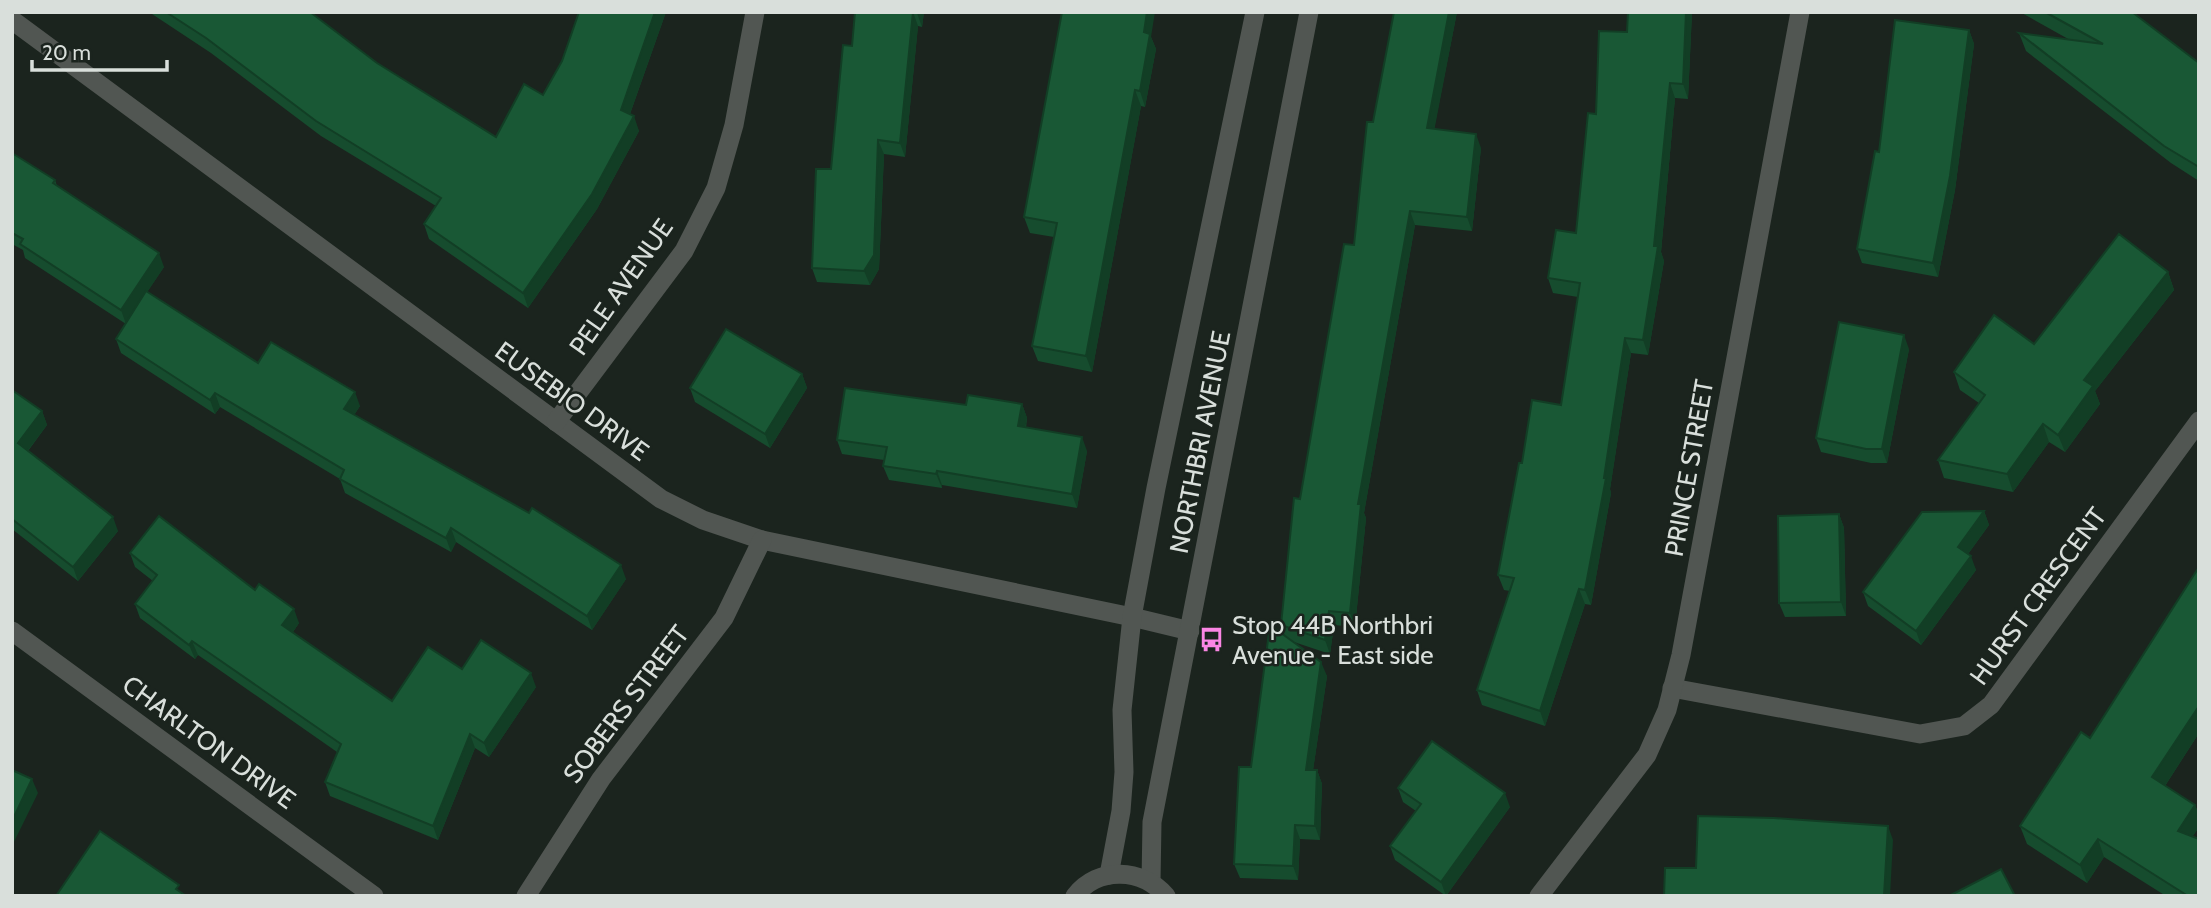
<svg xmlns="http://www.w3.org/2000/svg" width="2211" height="908" viewBox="0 0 2211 908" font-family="Cabin,sans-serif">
	<rect width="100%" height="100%" fill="#1b241e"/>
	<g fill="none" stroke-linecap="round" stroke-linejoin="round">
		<!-- minor -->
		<g stroke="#515652" stroke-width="19">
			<path d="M12,20L661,499L703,520L762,540L1132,617L1190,631"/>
			<path d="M556,422L684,251L716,188L734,125L755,12"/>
			<path d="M12,631L374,896"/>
			<path d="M1672,688L1920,734L1964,726L1991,705L2199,421"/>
			<path d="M526,896L601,779L724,618L762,540"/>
			<path d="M1539,896L1647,755L1667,710L1681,655L1800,12"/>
		</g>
		<!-- tertiary -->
		<g stroke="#515652" stroke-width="19">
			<path d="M1109,875L1121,811L1124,772L1122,710L1132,617L1156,488L1255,12"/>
			<path d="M1151,882L1152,822L1309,12"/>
			<path d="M1075,896C1098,866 1142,868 1166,896"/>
		</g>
	</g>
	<!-- wall -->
	<g fill="#164c2e">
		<path d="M149,12H310L377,63L496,137L543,95L666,12L630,114L639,131L597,209L528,308L429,239L424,224L436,206L321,136L211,53Z"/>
		<path d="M855,12H924L922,27L918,26L905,157L884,154L879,269L870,285L817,282L812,268L831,169L852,46Z"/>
		<path d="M1457,12L1434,129L1481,148L1472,231L1415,225L1364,513L1366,518L1355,627L1334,625L1330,654L1294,642L1327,676L1313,770H1317L1322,784L1320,840L1300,839L1298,880L1240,878L1234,864L1251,767L1285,636L1281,625L1300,499L1354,245L1373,122Z"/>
		<path d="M1692,12L1688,99L1675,98L1661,252L1664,261L1648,355L1631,353L1610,489L1611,493L1591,605L1585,604L1545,726L1482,705L1477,690L1510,591L1504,590L1498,575L1522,463L1561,405L1578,297L1553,293L1548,278L1576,233L1596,114L1627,32Z"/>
		<path d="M2020,12H2132L2199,63V181L2171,163L2026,51L2019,33L2070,40Z"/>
		<path d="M1969,30L1974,44L1955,190L1938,277L1862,263L1857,249L1879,152Z"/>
		<path d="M1151,37L1156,49L1145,107L1141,106L1092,372L1038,361L1032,346L1054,237L1030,233L1024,217Z"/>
		<path d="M12,153L55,180L57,186L164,267L147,292L258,363L360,406L354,415L626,579L592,630L456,542L451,552L345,493L340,479L220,407L215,414L121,353L116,339L126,324L25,258L23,250L12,244Z"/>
		<path d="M2168,272L2174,290L2095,391L2100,404L2065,452L2049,442L2013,492L1944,478L1938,460L1979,403L1960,390L1954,372L2034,344Z"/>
		<path d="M1909,349L1887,463H1871L1821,452L1816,438Z"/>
		<path d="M802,374L807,388L770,448L695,402L690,388Z"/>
		<path d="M12,390L42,411L47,425L28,451L118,531L78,581L12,529Z"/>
		<path d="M1022,404L1027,418L1026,428L1087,451L1077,508L942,485V488L889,480L883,466L884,460L842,454L837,440L966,405Z"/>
		<path d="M1984,511L1989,525L1968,554L1976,570L1921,645L1868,606L1863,592Z"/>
		<path d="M1839,514L1844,528L1846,616L1785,617L1779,603Z"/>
		<path d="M130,553L255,590L299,623L293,632L392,701L462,669L536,687L489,757L475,748L438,840L330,796L325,782L337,752L198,655L195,659L140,618L135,604L153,581L135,567Z"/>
		<path d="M2199,567V733L2165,786L2195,805L2199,815V827L2192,837L2199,896H2166L2104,857L2087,883L2027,844L2020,826L2090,738Z"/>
		<path d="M1398,788L1510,807L1446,896L1395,860L1390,846L1416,811L1403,802Z"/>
	</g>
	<!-- shaded-wall -->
	<g fill="#123e25">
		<path d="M655,12H666L626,125L621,110Z"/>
		<path d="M913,12L918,26L905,157L900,143Z"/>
		<path d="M917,12H924L922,27L917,13Z"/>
		<path d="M1147,12H1155L1151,37L1156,49L1145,107L1140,91L1144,32Z"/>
		<path d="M1449,12H1457L1432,142L1427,128Z"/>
		<path d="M1686,12H1692L1688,99L1683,84Z"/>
		<path d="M1969,30L1974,44L1955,190L1938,277L1933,263Z"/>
		<path d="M1670,83L1675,98L1661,252L1664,261L1648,355L1643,340L1654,246Z"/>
		<path d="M1135,90L1141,106L1092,372L1086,356Z"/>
		<path d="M634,116L639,131L597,209L528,308L523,293Z"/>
		<path d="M1476,134L1481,148L1472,231L1467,217Z"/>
		<path d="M878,140L884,154L879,269L870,285L864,271Z"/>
		<path d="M1410,211L1415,225L1364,513L1366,518L1355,627L1350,613L1358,504Z"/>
		<path d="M159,253L164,267L126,324L121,310Z"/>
		<path d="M2168,272L2174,290L2095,391L2100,404L2065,452L2058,435L2084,380Z"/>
		<path d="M1904,335L1909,349L1887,463L1882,449Z"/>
		<path d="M1625,338L1631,353L1610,489L1611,493L1591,605L1585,590L1604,478Z"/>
		<path d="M802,374L807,388L770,448L765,434Z"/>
		<path d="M355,392L360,406L349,423L344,409Z"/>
		<path d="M215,393L220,407L215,414L210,400Z"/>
		<path d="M1022,404L1027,418L1023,440L1018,426Z"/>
		<path d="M42,411L47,425L23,457L18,443Z"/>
		<path d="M2043,424L2049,442L2013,492L2007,474Z"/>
		<path d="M1082,437L1087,451L1077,508L1072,494Z"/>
		<path d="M937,471L942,485V488L936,474Z"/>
		<path d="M1984,511L1989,525L1963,561L1958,547Z"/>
		<path d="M1839,514L1844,528L1846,616L1841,602Z"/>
		<path d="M113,517L118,531L78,581L73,567Z"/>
		<path d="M451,528L456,542L451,552L446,538Z"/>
		<path d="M1971,556L1976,570L1921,645L1916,631Z"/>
		<path d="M621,565L626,579L592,630L587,616Z"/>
		<path d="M1579,589L1585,604L1545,726L1540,711Z"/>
		<path d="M294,609L299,623L288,639L282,625Z"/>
		<path d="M1329,611L1334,625L1330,654L1325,640Z"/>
		<path d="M192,641L198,655L195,659L189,645Z"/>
		<path d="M1321,662L1327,676L1311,784L1306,770Z"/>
		<path d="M531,673L536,687L489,757L484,743Z"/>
		<path d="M2199,706V733L2159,795L2152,777Z"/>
		<path d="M470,734L475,748L438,840L433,826Z"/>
		<path d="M1317,770L1322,784L1320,840L1315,826Z"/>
		<path d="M32,779L38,793L12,846V821Z"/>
		<path d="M1505,793L1510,807L1446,896L1441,882Z"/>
		<path d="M2195,805L2199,815V827L2184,849L2178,831Z"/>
		<path d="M1295,825L1300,839L1298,880L1293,866Z"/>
		<path d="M1888,826L1893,840L1890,896H1884Z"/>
		<path d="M2098,839L2104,857L2087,883L2080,865Z"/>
	</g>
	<!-- building -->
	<g fill="#195835" stroke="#123e25" stroke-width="2">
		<path d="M166,12H310L377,63L496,137L524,84L543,95L562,61L579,12H655L621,110L634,116L592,194L523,293L424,224L441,198L316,121L206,38Z"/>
		<path d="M855,12H917H913L900,143L878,140L874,255L864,271L812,268L816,169H831L843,45L852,46Z"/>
		<path d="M1062,12H1147L1144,32L1150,34L1140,91L1135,90L1086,356L1032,346L1057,223L1024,217Z"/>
		<path d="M1394,12H1449L1427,128L1476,134L1467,217L1410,211L1358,504H1361L1350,613L1329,611L1325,640L1281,625L1294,498L1300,499L1344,244L1354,245L1367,122H1373Z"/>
		<path d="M1628,12H1686L1683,84L1670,83L1654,246H1658L1643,340L1625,338L1604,478H1606L1585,590L1579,589L1540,711L1477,690L1514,578L1498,575L1519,463H1522L1532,400L1561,405L1580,283L1548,278L1556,230L1576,233L1588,113L1596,114L1599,31L1627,32Z"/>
		<path d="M2045,12H2132L2199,63V167L2164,146L2019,33L2103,44Z"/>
		<path d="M1895,20L1969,30L1950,176L1933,263L1857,249L1875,151L1879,152Z"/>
		<path d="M12,153L55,180L53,183L159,253L121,310L20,244L23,239L12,233Z"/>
		<path d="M2119,234L2168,272L2084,380L2093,386L2058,435L2043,424L2007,474L1938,460L1985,395L1954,372L1994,315L2034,344Z"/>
		<path d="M146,291L258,363L271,342L355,392L344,409L529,513L532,508L621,565L587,616L451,528L446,538L340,479L344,470L215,393L210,400L116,339Z"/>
		<path d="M1839,322L1904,335L1882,449H1866L1816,438Z"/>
		<path d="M726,329L802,374L765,434L690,388Z"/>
		<path d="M845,388L966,405L968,395L1022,404L1018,426L1082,437L1072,494L937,471L936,474L883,466L887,447L837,440Z"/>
		<path d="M12,390L42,411L18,443L113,517L73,567L12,519Z"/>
		<path d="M1984,511L1958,547L1971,556L1916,631L1863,592L1922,512Z"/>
		<path d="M1839,514L1841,602L1779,603L1778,516Z"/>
		<path d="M159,516L255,590L259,584L294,609L282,625L392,701L428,647L462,669L481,640L531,673L484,743L470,734L433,826L325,782L341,744L192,641L189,645L135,604L157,575L130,553Z"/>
		<path d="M2199,567V706L2152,777L2195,805L2178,831L2199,839V896H2188L2098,839L2080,865L2020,826L2081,732L2090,738Z"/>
		<path d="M1270,625L1321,662L1306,770H1317L1315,826L1295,825L1293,866L1234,864L1239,767H1251Z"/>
		<path d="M1432,741L1505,793L1441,882L1390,846L1421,804L1398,788Z"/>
		<path d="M12,770L32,779L12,821Z"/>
		<path d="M1698,816L1774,818L1888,826L1884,896H1664L1665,868H1696Z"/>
		<path d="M100,831L179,885L176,889L186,896H56Z"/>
		<path d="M2001,869L2015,896H1949Z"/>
	</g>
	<!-- icons -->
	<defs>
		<symbol id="bus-bare" viewBox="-9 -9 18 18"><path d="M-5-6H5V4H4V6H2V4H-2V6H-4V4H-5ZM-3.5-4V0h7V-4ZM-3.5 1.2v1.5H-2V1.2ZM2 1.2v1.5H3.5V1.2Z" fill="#fb86e4" stroke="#1b241e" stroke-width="2.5" paint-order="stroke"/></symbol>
	</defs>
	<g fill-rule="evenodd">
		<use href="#bus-bare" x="1194" y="622" width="35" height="35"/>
	</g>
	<g text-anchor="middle" stroke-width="5" stroke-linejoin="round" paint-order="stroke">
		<!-- street labels -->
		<g font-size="26" fill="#d9dfdb" stroke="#1b241e">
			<text transform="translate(621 287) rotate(-55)" y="9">PELE AVENUE</text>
			<text transform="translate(572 401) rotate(36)" y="9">EUSEBIO DRIVE</text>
			<text transform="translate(1200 442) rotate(-79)" y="9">NORTHBRI AVENUE</text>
			<text transform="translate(1689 468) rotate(-80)" y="9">PRINCE STREET</text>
			<text transform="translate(2038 596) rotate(-54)" y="9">HURST CRESCENT</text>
			<text transform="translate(626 704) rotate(-53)" y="9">SOBERS STREET</text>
			<text transform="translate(209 742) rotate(36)" y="9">CHARLTON DRIVE</text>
		</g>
		<!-- poi labels -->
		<g font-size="26" fill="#d9dfdb" stroke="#1b241e" text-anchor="start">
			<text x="1232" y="634">Stop 44B Northbri<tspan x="1232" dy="30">Avenue - East side</tspan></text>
		</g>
	</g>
	<!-- border -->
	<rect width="2211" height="908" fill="none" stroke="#d9dfdb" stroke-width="28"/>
	<!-- scale -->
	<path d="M32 60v10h135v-10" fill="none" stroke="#d9dfdb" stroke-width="3.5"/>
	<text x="42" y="60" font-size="21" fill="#d9dfdb" stroke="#1b241e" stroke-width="5" paint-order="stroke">20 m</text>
</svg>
